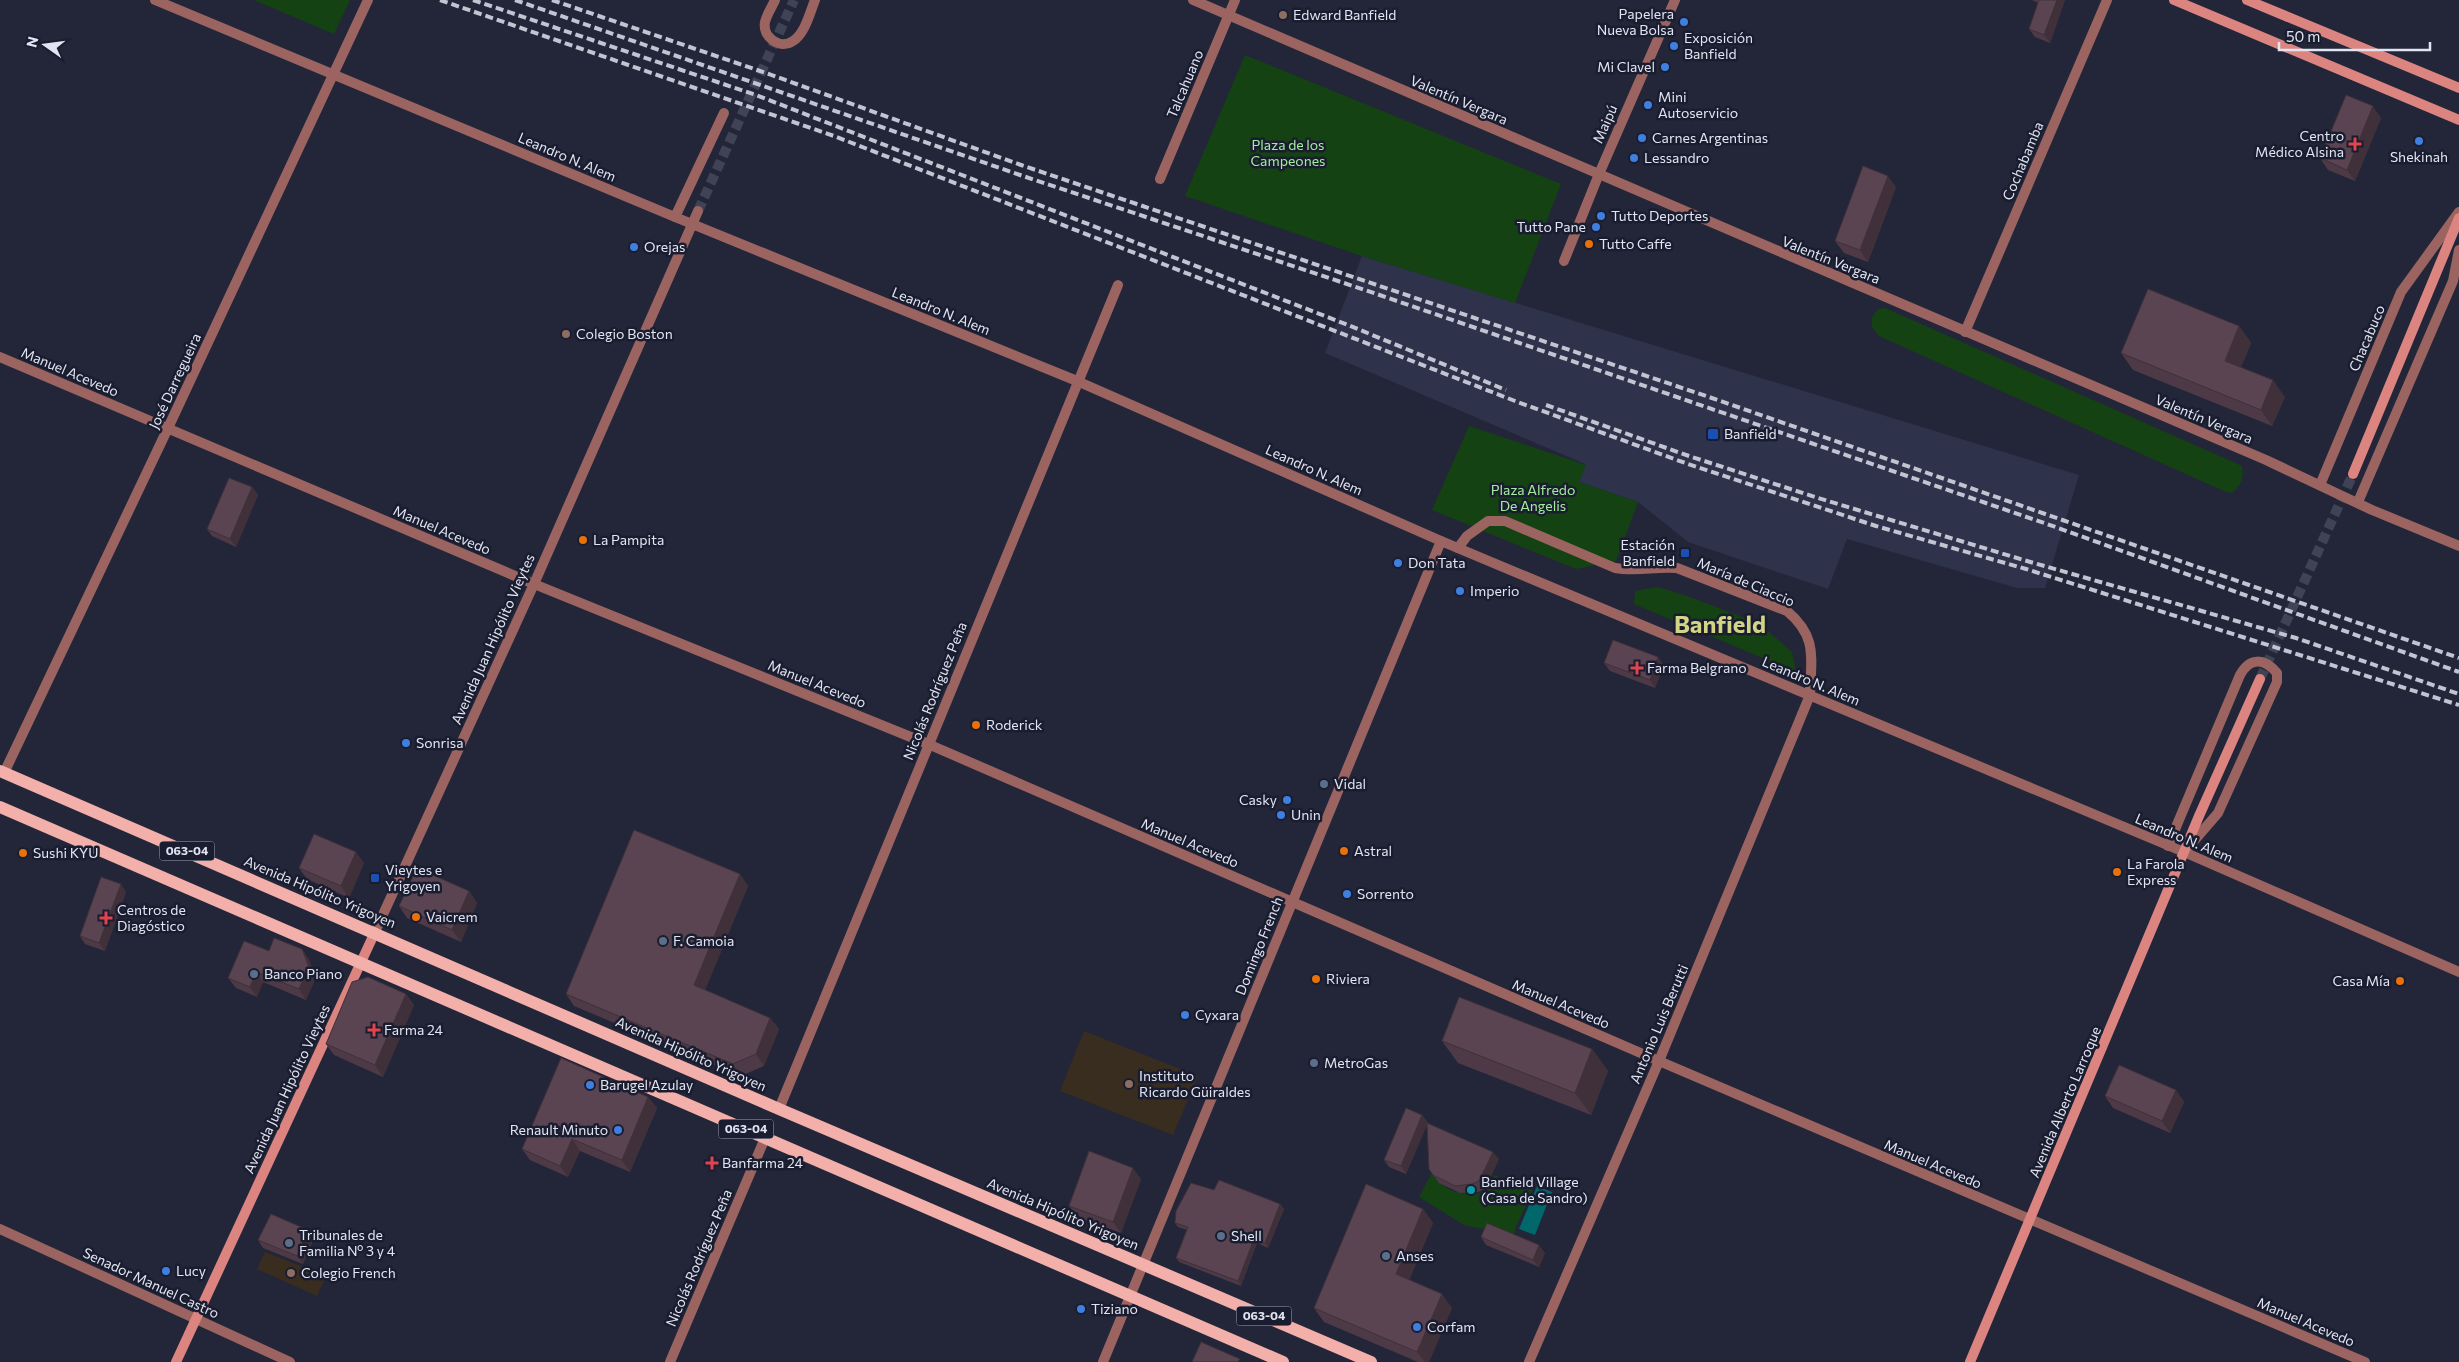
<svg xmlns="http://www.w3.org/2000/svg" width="2459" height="1362" viewBox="0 0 2459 1362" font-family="Commissioner,sans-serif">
	<rect width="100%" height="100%" fill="#232639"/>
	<!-- built -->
	<path fill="#2e324a" d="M1362,256L2079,475L2045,588H2017L1847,539L1828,589L1688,542L1638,502L1579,482L1585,464L1325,353Z"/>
	<!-- education -->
	<g fill="#382d1e">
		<path d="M1084,1031L1198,1076L1173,1135L1060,1091Z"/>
		<path d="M265,1252L326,1276L317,1296L257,1269Z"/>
	</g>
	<!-- green -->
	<g fill="#154213">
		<path d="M254,0H350L334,34Z"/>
		<path d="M1245,55L1561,184L1515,303L1362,256L1185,196Z"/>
		<path d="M1885,308L2242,466C2244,478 2241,485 2232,493L2226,492L1879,336L1872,327V317L1878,309Z"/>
		<path d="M1469,426L1586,465L1579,482L1638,502L1616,561L1576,569L1432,510Z"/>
		<path d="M1658,587L1687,596L1750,620L1768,631L1792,652L1796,672L1634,604L1635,591Z"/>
		<path d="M1434,1169C1436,1192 1468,1198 1487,1191L1494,1175L1504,1179L1520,1177L1536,1183L1515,1229L1514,1240L1492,1231L1464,1225L1419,1197Z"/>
	</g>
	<!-- water -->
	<path fill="#00676b" d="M1537,1186L1552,1192L1535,1235L1519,1229Z"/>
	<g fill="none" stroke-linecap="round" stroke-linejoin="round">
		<!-- street-tunnel -->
		<path stroke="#404355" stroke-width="10" stroke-dasharray="10 5" stroke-linecap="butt" d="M698,211L794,0"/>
		<!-- secondary-tunnel -->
		<path stroke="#404355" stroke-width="10" stroke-dasharray="10 5" stroke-linecap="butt" d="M2260,679L2353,474"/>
		<!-- street -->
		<g stroke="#9b6461" stroke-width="10">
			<path d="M155,0L675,217L1077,381L1441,541L2184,852L2459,972"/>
			<path d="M775,0C772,7 767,14 765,22C762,37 780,50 793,41C805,34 810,12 815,0"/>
			<path d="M1193,0L2266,460L2372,510L2459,546"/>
			<path d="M1160,179L1235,0"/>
			<path d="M675,217L724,113"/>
			<path d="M1564,261L1599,174L1675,0"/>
			<path d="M1965,332L2107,0"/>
			<path d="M0,357L534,584L928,744L1659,1061L2365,1362"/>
			<path d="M2320,485L2401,292L2459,212"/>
			<path d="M2358,502L2453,281L2459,250"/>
			<path d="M1458,548L1467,536L1488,521H1505L1615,568C1637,572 1656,566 1677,568L1787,611C1818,637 1811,658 1810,695L1659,1061L1529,1362"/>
			<path d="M4,773L168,428L368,0"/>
			<path d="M2168,846L2240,675C2250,657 2264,658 2277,673V682L2218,813L2186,850"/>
			<path d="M375,932L534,584L698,211"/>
			<path d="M779,1109L1118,285"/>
			<path d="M0,1229L290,1362"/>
			<path d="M670,1362L765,1138"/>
			<path d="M1103,1362L1441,541"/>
		</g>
		<!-- secondary -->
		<g stroke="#dc8580" stroke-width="10">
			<path d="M2174,0L2459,120"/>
			<path d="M2247,0L2459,88"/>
			<path d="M2353,474L2459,218"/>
			<path d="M176,1362L375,932"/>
			<path d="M1970,1362L2199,816L2260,679"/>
		</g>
		<!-- primary -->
		<g stroke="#f3afaa" stroke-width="12">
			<path d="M0,771L779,1109L1371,1362"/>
			<path d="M0,807L1283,1362"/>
		</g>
		<!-- rail -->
		<g stroke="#c1c4d1" stroke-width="4" stroke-dasharray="8 4" stroke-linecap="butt">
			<path d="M440,0L834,136L1515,401L1688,464L1876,526L2026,569L2459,705"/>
			<path d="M473,0L756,95L1348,325L1506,390"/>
			<path d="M515,0L1020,175L1365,290L2047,524L2459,672"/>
			<path d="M552,0L766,73L1021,165L1709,397L2459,658"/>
			<path d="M1546,405L1689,456L1818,498L2027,561L2296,638L2459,694"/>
		</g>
	</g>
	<!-- wall -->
	<g fill="#4d3a46">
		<path d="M2032,0H2065L2050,43L2035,37L2029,29L2038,3Z"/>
		<path d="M2381,118L2355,181L2328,170L2320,158Z"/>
		<path d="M1896,187L1868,262L1844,253L1835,241Z"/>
		<path d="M2239,326L2251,343L2241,367L2285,397L2272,426L2133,370L2121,353Z"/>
		<path d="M252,487L258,495L236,547L212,536L207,529Z"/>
		<path d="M1604,663L1664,665L1655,688L1610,671Z"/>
		<path d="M364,863L349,898L307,879L299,868Z"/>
		<path d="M740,874L748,886L705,990L770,1018L779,1029L764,1066L741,1076L574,1006L566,994Z"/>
		<path d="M469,891L477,903L461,942L407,918L399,906Z"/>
		<path d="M126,892L105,951L85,944L80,936Z"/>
		<path d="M302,949L309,960L316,977L306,1000L263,982L257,997L236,988L228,978L269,951Z"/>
		<path d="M406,994L414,1005L383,1077L334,1055L326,1044Z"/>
		<path d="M1442,1041L1592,1049L1608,1071L1591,1115L1458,1063Z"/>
		<path d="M2176,1090L2184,1102L2170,1133L2113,1108L2105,1096Z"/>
		<path d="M648,1097L657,1108L630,1172L580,1151L568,1177L530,1160L522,1149Z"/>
		<path d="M1422,1115L1428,1123H1427L1499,1159L1485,1189L1478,1192L1460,1193L1439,1183L1429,1169L1427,1124L1406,1174L1389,1167L1384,1160Z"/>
		<path d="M1141,1179L1121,1233L1077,1217L1069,1206Z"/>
		<path d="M1214,1190L1280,1204L1284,1209L1268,1248L1257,1243L1241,1286L1179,1262L1176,1258L1187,1230L1178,1227L1175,1223Z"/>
		<path d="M1423,1209L1433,1223L1409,1280L1452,1308L1429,1362H1418L1324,1322L1314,1308Z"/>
		<path d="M308,1230L314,1238L303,1264L263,1248L258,1240Z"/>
		<path d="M1481,1237L1545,1253L1539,1267L1486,1245Z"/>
	</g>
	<!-- shaded-wall -->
	<g fill="#3f3039">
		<path d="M2057,0H2065L2050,43L2044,35Z"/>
		<path d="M2373,106L2381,118L2355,181L2347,170Z"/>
		<path d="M1888,176L1896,187L1868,262L1860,250Z"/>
		<path d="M2239,326L2251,343L2237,377L2225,361Z"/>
		<path d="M2273,380L2285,397L2272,426L2261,410Z"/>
		<path d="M252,487L258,495L236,547L230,539Z"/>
		<path d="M1658,657L1664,665L1655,688L1650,680Z"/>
		<path d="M356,852L364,863L349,898L341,886Z"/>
		<path d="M740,874L748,886L702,997L694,985Z"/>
		<path d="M121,884L126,892L105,951L99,943Z"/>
		<path d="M469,891L477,903L461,942L452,930Z"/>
		<path d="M302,949L309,960L316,977L306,1000L299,989Z"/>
		<path d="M256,972L263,982L257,997L250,987Z"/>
		<path d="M406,994L414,1005L383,1077L375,1065Z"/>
		<path d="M770,1018L779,1029L764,1066L756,1054Z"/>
		<path d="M1592,1049L1608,1071L1591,1115L1575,1093Z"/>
		<path d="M2176,1090L2184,1102L2170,1133L2162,1121Z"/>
		<path d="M648,1097L657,1108L630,1172L622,1160Z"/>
		<path d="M1422,1115L1428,1123L1406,1174L1401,1166Z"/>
		<path d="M572,1139L580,1151L568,1177L560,1166Z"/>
		<path d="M1493,1152L1499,1159L1485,1189L1479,1181Z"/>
		<path d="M1133,1168L1141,1179L1121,1233L1113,1222Z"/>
		<path d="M1280,1204L1284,1209L1268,1248L1265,1243Z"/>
		<path d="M1423,1209L1433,1223L1406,1288L1396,1274Z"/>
		<path d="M308,1230L314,1238L303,1264L297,1256Z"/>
		<path d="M1254,1239L1257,1243L1241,1286L1238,1281Z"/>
		<path d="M1539,1245L1545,1253L1539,1267L1533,1260Z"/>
		<path d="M1442,1294L1452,1308L1429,1362H1425L1417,1352Z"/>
	</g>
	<!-- building -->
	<g fill="#5a4451" stroke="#3f3039">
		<path d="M2039,0H2057L2044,35L2029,29Z"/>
		<path d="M2346,95L2373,106L2347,170L2320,158Z"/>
		<path d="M1863,166L1888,176L1860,250L1835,241Z"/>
		<path d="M2148,289L2239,326L2225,361L2273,380L2261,410L2121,353Z"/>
		<path d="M229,478L252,487L230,539L207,529Z"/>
		<path d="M1613,640L1658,657L1650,680L1604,663Z"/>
		<path d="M634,830L740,874L694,985L770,1018L756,1054L733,1064L566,994Z"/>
		<path d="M314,834L356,852L341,886L299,868Z"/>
		<path d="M417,868L469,891L452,930L399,906Z"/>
		<path d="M101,877L121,884L99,943L80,936Z"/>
		<path d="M274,938L302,949L309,967L299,989L256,972L250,987L228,978L244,941L269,951Z"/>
		<path d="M368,977L406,994L375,1065L326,1044L352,982Z"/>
		<path d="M1459,997L1592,1049L1575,1093L1442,1041Z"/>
		<path d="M561,1058L648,1097L622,1160L572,1139L560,1166L522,1149Z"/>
		<path d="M2119,1065L2176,1090L2162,1121L2105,1096Z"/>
		<path d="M1406,1108L1422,1115L1401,1166L1384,1160Z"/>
		<path d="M1427,1123L1493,1152L1479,1181L1472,1184L1455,1186L1433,1175L1429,1169Z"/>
		<path d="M1089,1151L1133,1168L1113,1222L1069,1206Z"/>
		<path d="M1219,1180L1280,1204L1265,1243L1254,1239L1238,1281L1176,1258L1188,1227L1175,1223L1176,1211L1191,1183L1214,1190Z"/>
		<path d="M1366,1184L1423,1209L1396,1274L1442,1294L1417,1352L1314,1308Z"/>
		<path d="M271,1214L308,1230L297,1256L258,1240Z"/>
		<path d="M1487,1223L1539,1245L1533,1260L1481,1237Z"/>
		<path d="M1201,1342L1240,1359L1238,1362H1192Z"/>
	</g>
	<!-- markers -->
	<g fill="#8d6e63" stroke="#191d2f" stroke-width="2">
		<circle cx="1283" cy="15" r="5"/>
		<circle cx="566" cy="334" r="5"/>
		<circle cx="1129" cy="1084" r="5"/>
		<circle cx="291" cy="1273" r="5"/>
	</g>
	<g fill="#3f7fe0" stroke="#191d2f" stroke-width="2">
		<circle cx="1684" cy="22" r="5"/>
		<circle cx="1674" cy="46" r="5"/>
		<circle cx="1665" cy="67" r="5"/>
		<circle cx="1648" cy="105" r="5"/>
		<circle cx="1642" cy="138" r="5"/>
		<circle cx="2419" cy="141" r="5"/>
		<circle cx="1634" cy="158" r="5"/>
		<circle cx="1601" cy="216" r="5"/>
		<circle cx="1596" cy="227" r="5"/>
		<circle cx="634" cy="247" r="5"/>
		<circle cx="1398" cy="563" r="5"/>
		<circle cx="1460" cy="591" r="5"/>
		<circle cx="406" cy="743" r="5"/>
		<circle cx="1287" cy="800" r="5"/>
		<circle cx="1281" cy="815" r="5"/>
		<circle cx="1347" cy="894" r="5"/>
		<circle cx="1185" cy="1015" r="5"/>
		<circle cx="590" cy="1085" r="5"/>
		<circle cx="618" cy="1130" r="5"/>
		<circle cx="166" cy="1271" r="5"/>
		<circle cx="1081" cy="1309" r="5"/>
		<circle cx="1417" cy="1327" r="5"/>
	</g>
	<g fill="#e0444e" stroke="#191d2f" stroke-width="2">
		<path d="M2352.5 136.5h5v5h5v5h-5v5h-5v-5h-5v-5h5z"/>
		<path d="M1634.5 660.5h5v5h5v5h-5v5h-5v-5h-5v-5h5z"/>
		<path d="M103.5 910.5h5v5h5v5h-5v5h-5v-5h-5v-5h5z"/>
		<path d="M371.5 1022.5h5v5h5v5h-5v5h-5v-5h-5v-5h5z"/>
		<path d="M709.5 1155.5h5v5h5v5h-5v5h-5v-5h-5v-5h5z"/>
	</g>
	<g fill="#e8710a" stroke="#191d2f" stroke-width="2">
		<circle cx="1589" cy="244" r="5"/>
		<circle cx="583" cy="540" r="5"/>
		<circle cx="976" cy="725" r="5"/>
		<circle cx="1344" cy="851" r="5"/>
		<circle cx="23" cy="853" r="5"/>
		<circle cx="2117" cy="872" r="5"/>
		<circle cx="416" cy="917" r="5"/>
		<circle cx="1316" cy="979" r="5"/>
		<circle cx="2400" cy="981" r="5"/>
	</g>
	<g fill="#1a4fb4" stroke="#191d2f" stroke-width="2">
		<rect x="1707" y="428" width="12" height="12" rx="2.5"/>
		<rect x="1680" y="548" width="10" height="10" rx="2.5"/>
		<rect x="370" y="873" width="10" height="10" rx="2.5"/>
	</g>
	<g fill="#5c6f8a" stroke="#191d2f" stroke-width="2">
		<circle cx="1324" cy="784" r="5"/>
		<circle cx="663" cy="941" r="5"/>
		<circle cx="254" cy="974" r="5"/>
		<circle cx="1314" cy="1063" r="5"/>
		<circle cx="1221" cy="1236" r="5"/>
		<circle cx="289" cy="1243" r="5"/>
		<circle cx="1386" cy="1256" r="5"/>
	</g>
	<circle fill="#0f9aa8" stroke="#191d2f" stroke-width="2" cx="1471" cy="1190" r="5"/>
	<g text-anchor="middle" stroke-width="5" stroke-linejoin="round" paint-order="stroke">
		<!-- shield labels -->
		<g fill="#191d2f" stroke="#a6a9b7" stroke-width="1">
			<rect x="159.5" y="841.5" width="55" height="19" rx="4"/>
			<rect x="718.5" y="1119.5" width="55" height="19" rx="4"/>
			<rect x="1236.5" y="1306.5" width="55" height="19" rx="4"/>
		</g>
		<g font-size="12" font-weight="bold" fill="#e2e5f1">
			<text x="187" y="855">063-04</text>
			<text x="746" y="1133">063-04</text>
			<text x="1264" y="1320">063-04</text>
		</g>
		<!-- poi labels -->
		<g font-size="14" fill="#e2e5f1" stroke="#191d2f" text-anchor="start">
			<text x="1674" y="19" text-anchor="end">Papelera<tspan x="1674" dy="16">Nueva Bolsa</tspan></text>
			<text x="1293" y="20">Edward Banfield</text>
			<text x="1684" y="43">Exposición<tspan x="1684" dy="16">Banfield</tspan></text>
			<text x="1655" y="72" text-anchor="end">Mi Clavel</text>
			<text x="1658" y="102">Mini<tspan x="1658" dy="16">Autoservicio</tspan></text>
			<text x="2344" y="141" text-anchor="end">Centro<tspan x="2344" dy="16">Médico Alsina</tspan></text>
			<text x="1652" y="143">Carnes Argentinas</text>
			<text x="2419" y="162" text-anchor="middle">Shekinah</text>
			<text x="1644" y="163">Lessandro</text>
			<text x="1611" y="221">Tutto Deportes</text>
			<text x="1586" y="232" text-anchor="end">Tutto Pane</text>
			<text x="1599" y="249">Tutto Caffe</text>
			<text x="644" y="252">Orejas</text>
			<text x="576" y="339">Colegio Boston</text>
			<text x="1724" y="439">Banfield</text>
			<text x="593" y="545">La Pampita</text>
			<text x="1675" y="550" text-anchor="end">Estación<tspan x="1675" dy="16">Banfield</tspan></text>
			<text x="1408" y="568">Don Tata</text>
			<text x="1470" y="596">Imperio</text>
			<text x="1647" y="673">Farma Belgrano</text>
			<text x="986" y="730">Roderick</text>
			<text x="416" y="748">Sonrisa</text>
			<text x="1334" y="789">Vidal</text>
			<text x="1277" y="805" text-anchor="end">Casky</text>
			<text x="1291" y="820">Unin</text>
			<text x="1354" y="856">Astral</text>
			<text x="33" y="858">Sushi KYU</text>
			<text x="2127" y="869">La Farola<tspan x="2127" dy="16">Express</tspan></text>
			<text x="385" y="875">Vieytes e<tspan x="385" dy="16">Yrigoyen</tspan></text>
			<text x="1357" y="899">Sorrento</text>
			<text x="117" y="915">Centros de<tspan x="117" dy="16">Diagóstico</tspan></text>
			<text x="426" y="922">Vaicrem</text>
			<text x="673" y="946">F. Camoia</text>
			<text x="264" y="979">Banco Piano</text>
			<text x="1326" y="984">Riviera</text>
			<text x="2390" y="986" text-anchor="end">Casa Mía</text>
			<text x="1195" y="1020">Cyxara</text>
			<text x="384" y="1035">Farma 24</text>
			<text x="1324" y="1068">MetroGas</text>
			<text x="1139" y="1081">Instituto<tspan x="1139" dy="16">Ricardo Güiraldes</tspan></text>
			<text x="600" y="1090">Barugel Azulay</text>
			<text x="608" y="1135" text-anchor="end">Renault Minuto</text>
			<text x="722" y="1168">Banfarma 24</text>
			<text x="1481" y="1187">Banfield Village<tspan x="1481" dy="16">(Casa de Sandro)</tspan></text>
			<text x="299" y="1240">Tribunales de<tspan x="299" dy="16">Familia Nº 3 y 4</tspan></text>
			<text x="1231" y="1241">Shell</text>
			<text x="1396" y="1261">Anses</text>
			<text x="176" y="1276">Lucy</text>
			<text x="301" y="1278">Colegio French</text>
			<text x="1091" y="1314">Tiziano</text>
			<text x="1427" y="1332">Corfam</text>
		</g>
		<!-- street labels -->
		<g font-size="14" fill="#e2e5f1" stroke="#191d2f">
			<text transform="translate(1185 84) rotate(-67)" y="5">Talcahuano</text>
			<text transform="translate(1459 100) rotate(23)" y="5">Valentín Vergara</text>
			<text transform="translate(1605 124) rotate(-66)" y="5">Maipú</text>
			<text transform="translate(567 157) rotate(23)" y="5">Leandro N. Alem</text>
			<text transform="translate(2023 161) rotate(-67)" y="5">Cochabamba</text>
			<text transform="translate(1831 260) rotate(22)" y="5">Valentín Vergara</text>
			<text transform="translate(941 311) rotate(22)" y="5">Leandro N. Alem</text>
			<text transform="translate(2367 338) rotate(-67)" y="5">Chacabuco</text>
			<text transform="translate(70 372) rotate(23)" y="5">Manuel Acevedo</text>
			<text transform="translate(175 381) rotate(-65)" y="5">José Darregueira</text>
			<text transform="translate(2204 419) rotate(23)" y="5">Valentín Vergara</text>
			<text transform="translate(1314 470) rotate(24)" y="5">Leandro N. Alem</text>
			<text transform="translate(442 530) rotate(23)" y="5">Manuel Acevedo</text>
			<text transform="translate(1746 582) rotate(23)" y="5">María de Ciaccio</text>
			<text transform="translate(493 639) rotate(-66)" y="5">Avenida Juan Hipólito Vieytes</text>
			<text transform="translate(1811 681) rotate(23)" y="5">Leandro N. Alem</text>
			<text transform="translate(817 684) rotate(22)" y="5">Manuel Acevedo</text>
			<text transform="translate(935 691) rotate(-68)" y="5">Nicolás Rodríguez Peña</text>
			<text transform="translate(2184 838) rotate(23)" y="5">Leandro N. Alem</text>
			<text transform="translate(1190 843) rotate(23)" y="5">Manuel Acevedo</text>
			<text transform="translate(320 892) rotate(23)" y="5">Avenida Hipólito Yrigoyen</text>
			<text transform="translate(1259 946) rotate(-68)" y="5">Domingo French</text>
			<text transform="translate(1561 1004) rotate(23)" y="5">Manuel Acevedo</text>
			<text transform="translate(1659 1024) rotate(-67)" y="5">Antonio Luis Berutti</text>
			<text transform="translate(691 1054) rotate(24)" y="5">Avenida Hipólito Yrigoyen</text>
			<text transform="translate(287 1089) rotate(-65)" y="5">Avenida Juan Hipólito Vieytes</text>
			<text transform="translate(2065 1102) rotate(-67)" y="5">Avenida Alberto Larroque</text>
			<text transform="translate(1933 1164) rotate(23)" y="5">Manuel Acevedo</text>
			<text transform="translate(1063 1214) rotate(23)" y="5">Avenida Hipólito Yrigoyen</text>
			<text transform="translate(699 1258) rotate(-67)" y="5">Nicolás Rodríguez Peña</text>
			<text transform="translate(151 1283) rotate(25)" y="5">Senador Manuel Castro</text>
			<text transform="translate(2306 1322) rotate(23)" y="5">Manuel Acevedo</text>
		</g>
		<!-- park labels -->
		<g font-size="14" fill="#a3ec9c" stroke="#191d2f">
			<text x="1288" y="150">Plaza de los<tspan x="1288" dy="16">Campeones</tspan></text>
			<text x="1533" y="495">Plaza Alfredo<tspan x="1533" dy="16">De Angelis</tspan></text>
		</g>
		<!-- town labels -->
		<g font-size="24" font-weight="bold" fill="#d2d486" stroke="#191d2f">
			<text x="1720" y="633">Banfield</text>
		</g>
	</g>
	<!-- north arrow -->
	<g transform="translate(45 45) rotate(284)" stroke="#191d2f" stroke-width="4" paint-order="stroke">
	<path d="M0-4L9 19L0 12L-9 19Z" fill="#e2e5f1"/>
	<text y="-8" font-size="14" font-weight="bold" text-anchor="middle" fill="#e2e5f1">N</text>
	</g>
	<!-- scale -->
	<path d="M2279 42v8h151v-8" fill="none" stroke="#e2e5f1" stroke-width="2.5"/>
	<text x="2286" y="42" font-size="15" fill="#e2e5f1" stroke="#191d2f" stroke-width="4" paint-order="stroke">50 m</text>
</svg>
